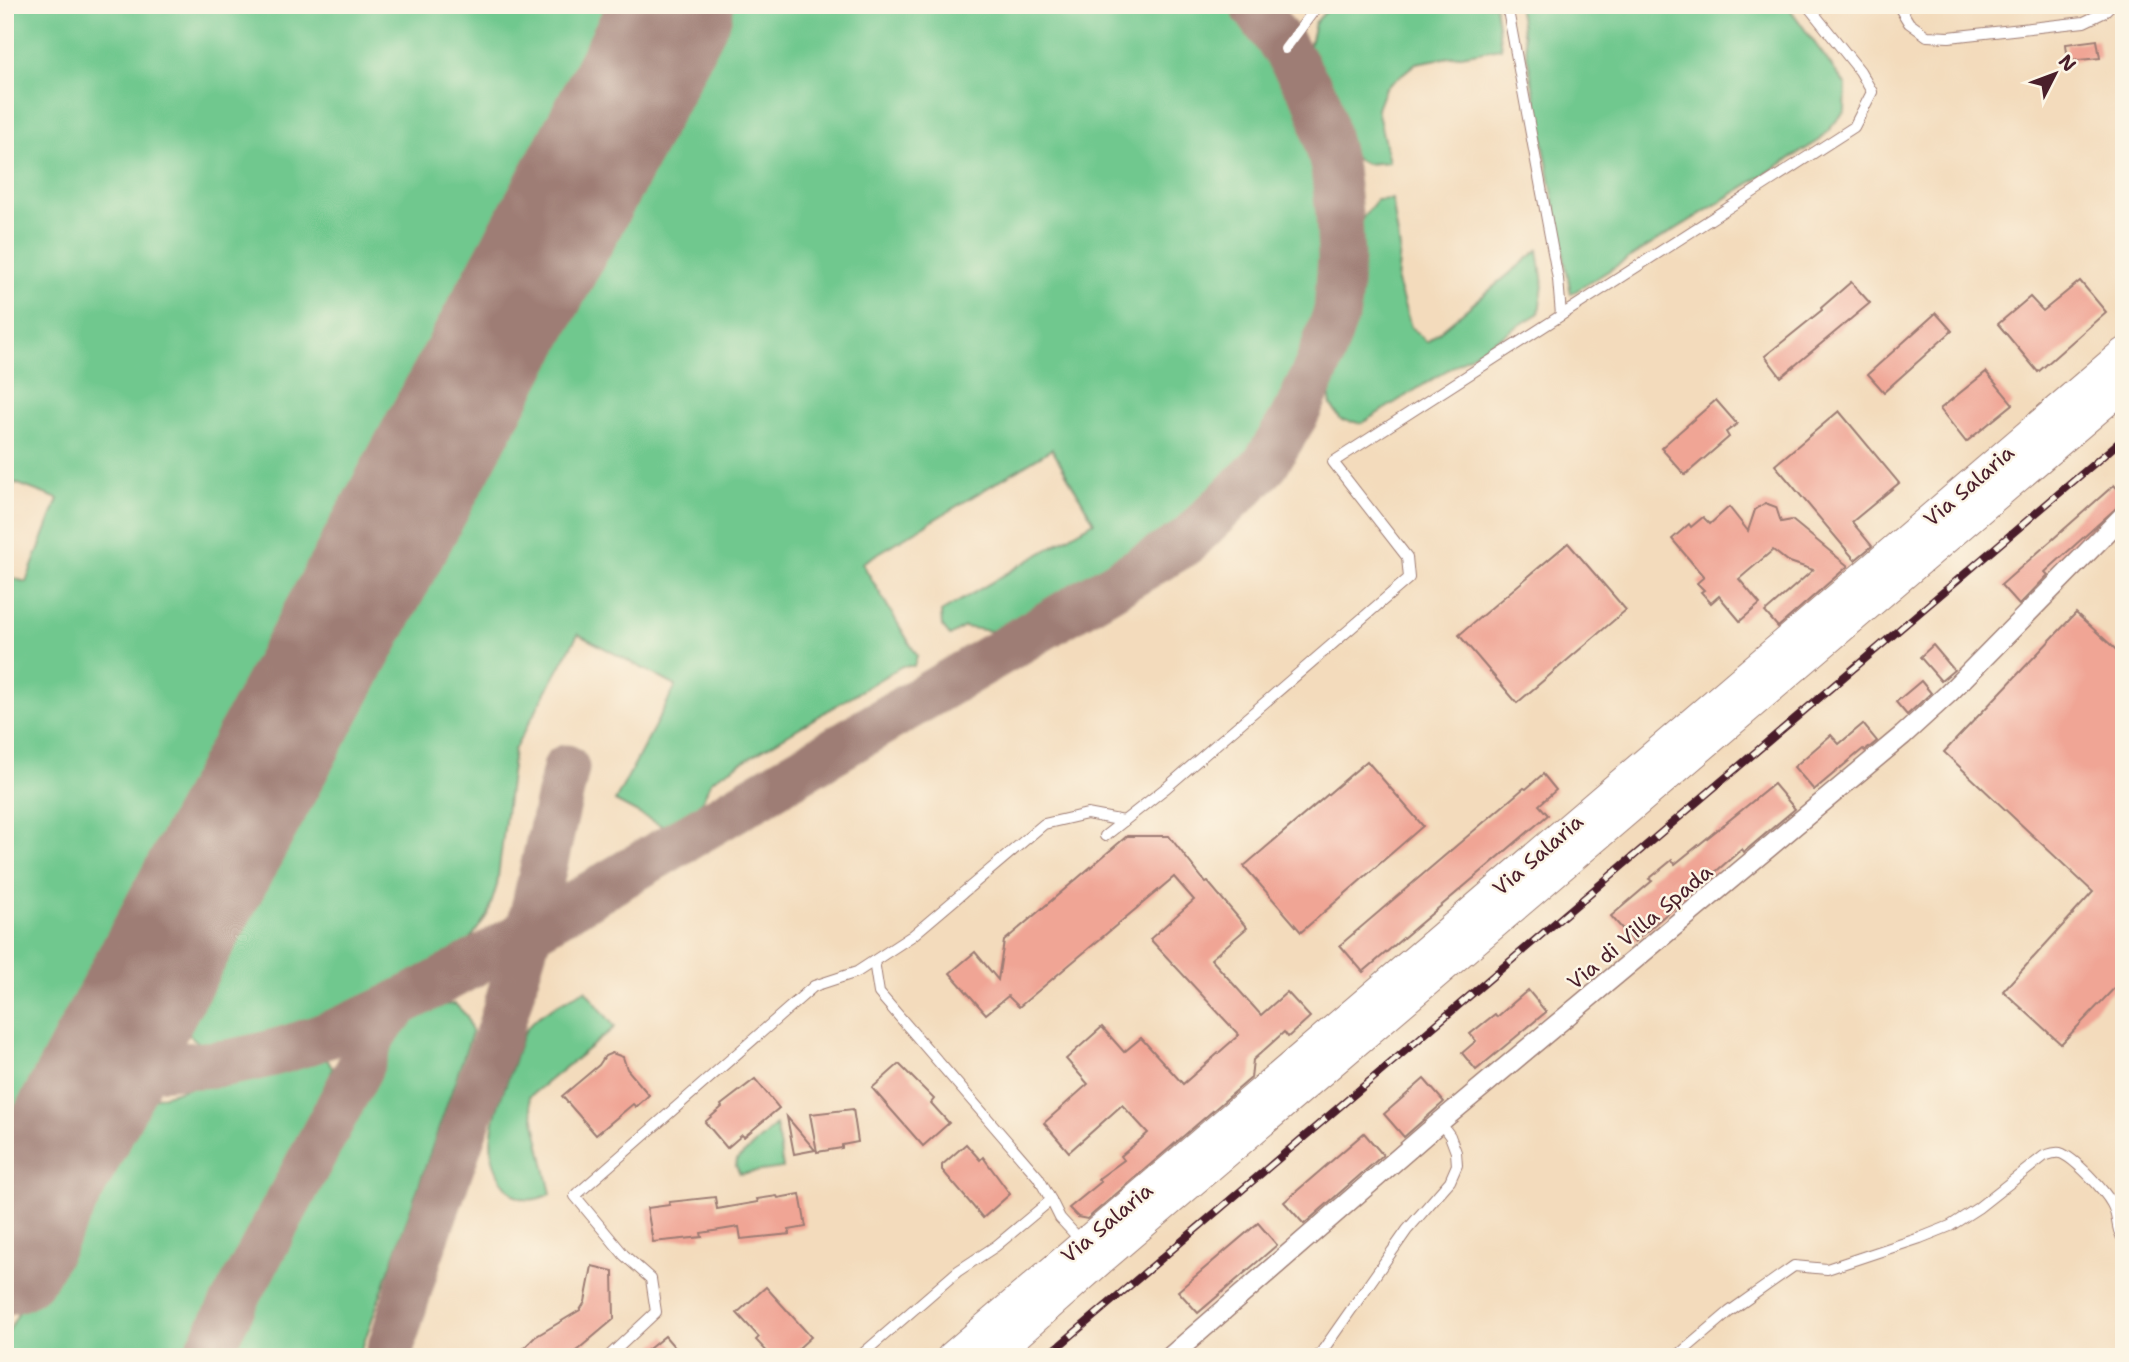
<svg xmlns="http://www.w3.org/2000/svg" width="2129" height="1362" viewBox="0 0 2129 1362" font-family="'Shantell Sans',sans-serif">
	<rect width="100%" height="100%" fill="#fcf5e5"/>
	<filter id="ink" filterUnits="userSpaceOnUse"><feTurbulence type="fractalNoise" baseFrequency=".0143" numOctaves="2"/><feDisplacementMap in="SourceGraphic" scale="14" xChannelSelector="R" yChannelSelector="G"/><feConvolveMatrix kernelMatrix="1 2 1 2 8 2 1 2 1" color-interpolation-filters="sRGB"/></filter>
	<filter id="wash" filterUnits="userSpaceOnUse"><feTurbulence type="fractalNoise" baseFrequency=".00686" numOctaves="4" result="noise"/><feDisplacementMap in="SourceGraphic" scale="28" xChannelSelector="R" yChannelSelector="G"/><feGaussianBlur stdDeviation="1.57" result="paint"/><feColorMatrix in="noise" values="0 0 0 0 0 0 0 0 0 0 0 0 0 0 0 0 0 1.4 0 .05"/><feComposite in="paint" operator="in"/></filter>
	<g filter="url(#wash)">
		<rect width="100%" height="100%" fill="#f3dbbc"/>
		<!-- green -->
		<g fill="#70c88e" stroke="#5d745c" stroke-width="2">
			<path d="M5,5H620L5,1156V576L26,582L58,499L5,479Z"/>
			<path d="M717,5H1235L1276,61L1301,112L1316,164L1324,219L1323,264L1315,324L1298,370L1260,441L1215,489L1162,534L998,632L964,627L950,636L942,626L941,612L1094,522L1052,449L862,563L917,656L914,666H902L712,780L697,812L662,826L615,801L676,686L578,634L514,750L497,885L488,914L466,945L403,985L298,1027L227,1044L203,1046C189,1036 181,1028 178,1010Z"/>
			<path d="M1331,5H1495L1501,48L1416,63L1385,88L1377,109L1389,162L1366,164L1347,154L1333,105L1309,48L1315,23Z"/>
			<path d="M1518,5H1787L1846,86L1845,111L1820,140L1571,294Z"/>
			<path d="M1392,199L1400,249L1397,282L1411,327L1427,342L1538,250L1543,284L1539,313L1362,423L1341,420L1331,405L1328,387L1355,288L1357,225L1377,200Z"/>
			<path d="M585,990L615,1027L529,1097L551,1194C534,1201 521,1204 508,1189C477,1152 496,1112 510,1073C515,1060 518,1045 524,1033C536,1012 566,1001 585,990Z"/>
			<path d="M455,1004L467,1016L472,1033L359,1357H225L405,1019L431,1006Z"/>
			<path d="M311,1054L326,1058L332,1067L330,1081L185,1357H5V1338L129,1105Z"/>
			<path d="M776,1125L783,1168L740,1174L736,1166L737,1160Z"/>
		</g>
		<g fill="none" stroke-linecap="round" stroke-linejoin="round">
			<!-- taxiway -->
			<g stroke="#9e7d74" stroke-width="47">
				<path d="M139,1000C138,1033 145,1043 167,1066C188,1065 211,1066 232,1062C337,1044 438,984 529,931L1185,543L1264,466L1297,412L1318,365L1337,311L1341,258L1339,214L1334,169L1318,102L1285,49L1253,5"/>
				<path d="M85,1103C113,1074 128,1067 167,1066"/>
				<path d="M205,1357L359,1069L374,1032L399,1003"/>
				<path d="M388,1357L419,1256L500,1029L529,931L566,768"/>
			</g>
			<!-- runway -->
			<path stroke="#9e7d74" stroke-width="121" d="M5,1254L139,1000L592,161L673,5"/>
		</g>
		<g id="blocks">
			<!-- building -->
			<g fill="#f0a595">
				<path d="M2097,40L2100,58L2068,61L2066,44Z"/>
				<path d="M2080,281L2106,312L2038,372L1998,324L2030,297L2043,311Z"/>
				<path d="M1851,282L1870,303L1781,377L1765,356L1822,310L1821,308Z"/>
				<path d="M1936,313L1952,331L1884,392L1868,374Z"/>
				<path d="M1986,372L2013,404L1966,442L1940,409Z"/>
				<path d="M1716,400L1737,424L1726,432L1729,437L1685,475L1661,448Z"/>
				<path d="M1839,411L1899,483L1852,522L1872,546L1855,560L1775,465Z"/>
				<path d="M2114,485L2124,496V501L2045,572L2048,575L2019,605L2001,585Z"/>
				<path d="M1765,503L1776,507L1781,522L1792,520L1848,566L1778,627L1765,612L1813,570L1787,561L1773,550L1739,579L1760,604L1740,621L1719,596L1711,603L1701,592L1704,590L1697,583L1704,577L1672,539L1689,524L1691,527L1703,517L1710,524L1729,507L1748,531L1755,510Z"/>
				<path d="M1568,543L1626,610L1517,703L1459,635Z"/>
				<path d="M2076,613L2124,657V978L2061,1044L2003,991L2093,892L1944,752Z"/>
				<path d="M1933,645L1954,670L1941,681L1920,657Z"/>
				<path d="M1921,681L1931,693L1907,715L1896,702Z"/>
				<path d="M1863,724L1877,741L1865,751L1863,749L1814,790L1794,767L1831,735L1839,744Z"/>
				<path d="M1367,761L1423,826L1301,932L1244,866Z"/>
				<path d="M1543,774L1556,790L1539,805L1548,815L1363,972L1340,945L1524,788L1526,789Z"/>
				<path d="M1774,784L1795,809L1744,852L1742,849L1634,942L1611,916L1652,881L1649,879L1672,860L1675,864Z"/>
				<path d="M1127,836H1169L1206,883L1208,882L1247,928L1211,959L1261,1015L1287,992L1310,1017L1288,1037L1284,1032L1253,1060L1251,1078L1087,1219L1078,1217L1069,1208L1101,1182L1098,1179L1124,1160L1121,1156L1148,1133L1122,1105L1069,1152L1044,1123L1088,1084L1066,1059L1102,1027L1124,1052L1141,1038L1183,1084L1239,1035L1150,939L1194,900L1174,877L1019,1007L1008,996L986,1014L950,973L975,952L998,980L1004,941Z"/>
				<path d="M1528,990L1546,1012L1476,1070L1462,1053L1476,1041L1470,1034L1495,1014L1497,1017Z"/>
				<path d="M612,1053L623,1057L627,1069L649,1095L636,1107L633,1104L596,1135L562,1096L599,1065L605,1056Z"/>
				<path d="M899,1064L934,1099L931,1103L949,1123L923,1146L872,1088Z"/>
				<path d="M755,1079L779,1108L744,1137L742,1135L727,1148L705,1122L722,1107L721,1105Z"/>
				<path d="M1424,1079L1444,1102L1404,1137L1384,1114Z"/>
				<path d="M853,1109L858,1142L842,1145V1148L817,1152L810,1114Z"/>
				<path d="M787,1117L815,1150L794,1154Z"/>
				<path d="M1364,1133L1383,1155L1304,1224L1284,1202Z"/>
				<path d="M966,1144L980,1160L983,1157L1010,1194L983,1218L942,1170V1165Z"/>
				<path d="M800,1194L806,1227L789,1230L790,1234L741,1239L739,1227L701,1233L702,1237L653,1242L647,1208L670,1205L669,1202L715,1197L717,1209L758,1202L757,1199L777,1196L778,1198Z"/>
				<path d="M1258,1223L1277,1245L1198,1313L1178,1291Z"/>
				<path d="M592,1266L613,1271L614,1319L569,1357H515L535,1337L580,1310L585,1302Z"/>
				<path d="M766,1287L811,1337L789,1357H772L756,1340L759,1337L737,1313Z"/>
				<path d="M665,1336L683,1357H639Z"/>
			</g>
		</g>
	</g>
	<g filter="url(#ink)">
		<use href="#blocks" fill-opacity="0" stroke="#9e7d74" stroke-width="2"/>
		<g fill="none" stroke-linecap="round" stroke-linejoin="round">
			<defs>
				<g id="lane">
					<path d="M1507,5L1558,279L1561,315"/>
					<path d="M1898,5L1909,23L1927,36L1949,37L2084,22L2103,13L2111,5"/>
					<path d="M1285,49L1318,5"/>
					<path d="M1105,836L1167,787L1409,578L1407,557L1333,462L1854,127L1872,92L1860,71L1807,5"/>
					<path d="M1051,1200L1060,1218L1082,1242"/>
					<path d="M608,1357L656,1312L651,1279L624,1255L575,1196L814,986L857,972L912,936L1044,824L1087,814L1124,821"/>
					<path d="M859,1357L958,1271L996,1246L1051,1200L1038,1177L879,993L874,961"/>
					<path d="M1318,1357L1407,1230L1450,1181L1457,1165L1456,1152L1450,1136L1440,1122"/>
					<path d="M1676,1357L1729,1312L1794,1266L1827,1269L1920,1238L1950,1226L1978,1208L2044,1156C2050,1154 2054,1152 2060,1153C2074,1157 2105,1191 2112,1204C2119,1216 2115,1229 2124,1240"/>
				</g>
				<path id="street" d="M1170,1357L1440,1122L1903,735L1949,693L2124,515"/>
				<g id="primary">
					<path d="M952,1357L2124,353"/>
					<path d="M991,1357L1099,1261L2124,386"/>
				</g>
			</defs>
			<!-- lane casing -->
			<use href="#lane" stroke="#9e7d74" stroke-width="12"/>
			<!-- street casing -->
			<use href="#street" stroke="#9e7d74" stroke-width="22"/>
			<!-- primary casing -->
			<use href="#primary" stroke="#9e7d74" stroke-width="32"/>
			<!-- lane -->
			<use href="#lane" stroke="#fff" stroke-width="10"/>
			<!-- street -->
			<use href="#street" stroke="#fff" stroke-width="19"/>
			<!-- primary -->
			<use href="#primary" stroke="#fff" stroke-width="30"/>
			<defs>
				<path id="rail" d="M1046,1357L2124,438"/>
			</defs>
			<!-- rail casing -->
			<use href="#rail" stroke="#4a1f2b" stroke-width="8"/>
			<!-- rail -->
			<use href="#rail" stroke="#fcf5e5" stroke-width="5" stroke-dasharray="16" stroke-linecap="butt"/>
		</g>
	</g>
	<g text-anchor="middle" stroke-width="5" stroke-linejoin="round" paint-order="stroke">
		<!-- street labels -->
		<g font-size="21" fill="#4a1f2b" stroke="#fcf5e5">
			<text transform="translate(1969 486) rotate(-41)" y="7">Via Salaria</text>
			<text transform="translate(1538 855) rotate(-41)" y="7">Via Salaria</text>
			<text transform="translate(1640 927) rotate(-40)" y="7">Via di Villa Spada</text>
			<text transform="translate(1107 1223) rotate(-40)" y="7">Via Salaria</text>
		</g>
	</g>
	<!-- margin -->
	<rect width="2129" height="1362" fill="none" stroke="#fcf5e5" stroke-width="28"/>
	<!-- north arrow -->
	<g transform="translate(2055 74) rotate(48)" stroke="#fcf5e5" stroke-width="5" paint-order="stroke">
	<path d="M0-5L12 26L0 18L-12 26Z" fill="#4a1f2b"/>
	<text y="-10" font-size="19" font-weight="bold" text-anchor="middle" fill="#4a1f2b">N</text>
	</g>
</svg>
